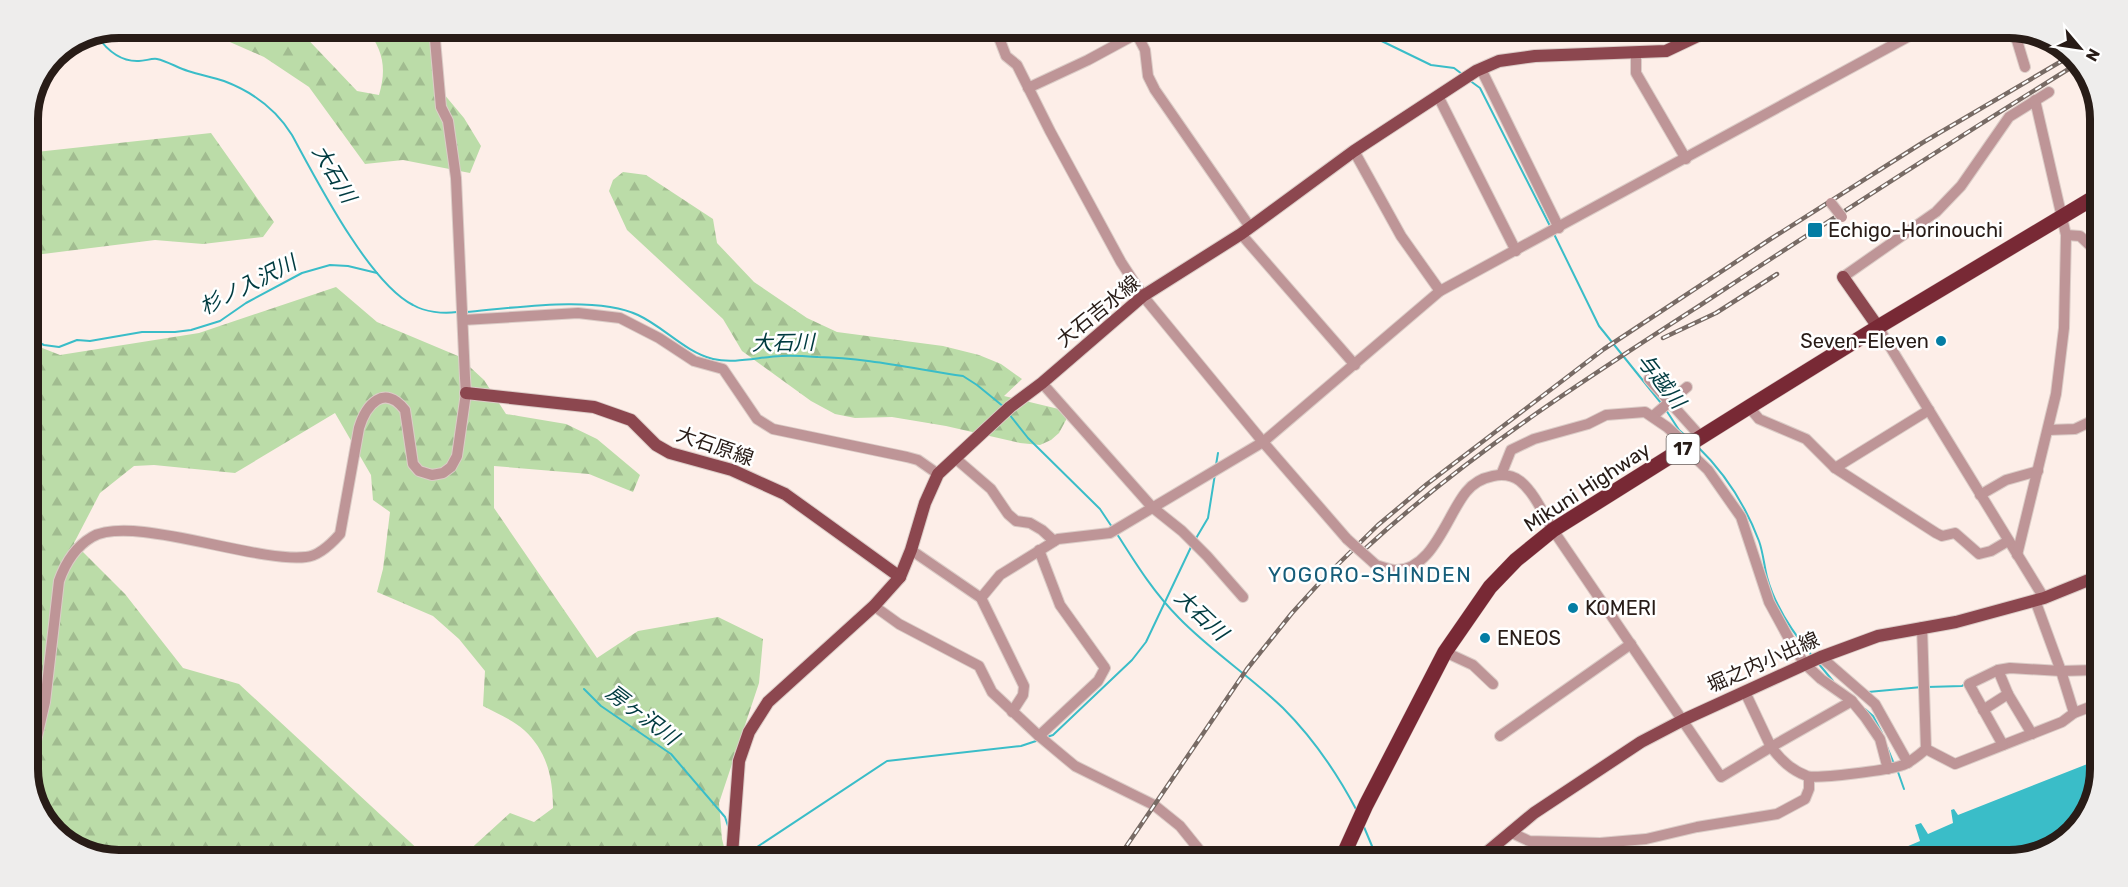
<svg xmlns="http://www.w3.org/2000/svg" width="2128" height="887" viewBox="0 0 2128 887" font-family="Rubik,'Noto Sans JP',sans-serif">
	<defs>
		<pattern id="forest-firs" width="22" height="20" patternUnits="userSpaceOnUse" patternTransform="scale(1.5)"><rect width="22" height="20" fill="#bbdca8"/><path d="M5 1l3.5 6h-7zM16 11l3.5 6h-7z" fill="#a1bc90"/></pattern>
	</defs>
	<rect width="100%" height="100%" fill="#fdeee8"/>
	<!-- forest -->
	<g fill="url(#forest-firs)">
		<path d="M203,27L297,28L357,91L379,95C387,68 383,50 366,28H429L433,81L464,118L481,146L470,173L403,160L365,164L309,87L264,57L207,32Z"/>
		<path d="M211,133L274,222L263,237L203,244L155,240L27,256V153Z"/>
		<path d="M623,172L646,175L713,219L717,243L754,282L807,318L837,332L943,346L979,355L1001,364L1022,379L1004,396L1067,411L1066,420L1059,433L1051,440L1040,445L1020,443L946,426L892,417L855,418L835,414L811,401L742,351L723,319L627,230L609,191L613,180Z"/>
		<path d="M336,287L377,322L458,356L484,380L506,414L566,424L597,439L640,475L633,492L589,474L494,466V508L597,658L638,631L718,617L763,639L759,683L719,803L722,839L726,855L465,854L510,813L534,822L553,808C553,778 547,751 524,730C513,720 496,713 483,706L485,671L459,639L433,616L377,592L383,569L390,512L373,500L371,475L335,413L235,473L154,465L134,466L100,493L74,543L125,594L183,668L239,684L423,854L84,853L46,824L27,775V342L60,355L199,333Z"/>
	</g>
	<!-- water -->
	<path fill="#3abdc8" d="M2095,761L2094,803L2061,844L2010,860L1870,859L1885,856L1920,841L1915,825L1921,823L1928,834L1953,823L1951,810L1954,809L1958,815Z"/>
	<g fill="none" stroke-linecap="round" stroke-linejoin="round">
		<!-- stream -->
		<g stroke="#3abdc8" stroke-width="2">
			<path d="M1361,31L1431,65L1454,68L1462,74"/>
			<path d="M97,36C107,50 120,62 139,61C145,61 152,58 157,59C167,61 178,68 188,71C200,75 212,77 224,81C253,92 276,109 292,135C316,179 369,283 413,305C425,312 443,314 457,312"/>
			<path d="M1469,80L1480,88L1550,226"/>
			<path d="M1554,234L1599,326L1661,403"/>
			<path d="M466,312C512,308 597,295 638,315C664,327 685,352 713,359C734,364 759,357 781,356C793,355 805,356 818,357C866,358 915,369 963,376L977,385L1004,407"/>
			<path d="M27,337L44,345L59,347L77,340L90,341L142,332H175L191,330L220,321L246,303L302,273L330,265L348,266L377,273"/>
			<path d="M1666,410L1679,430L1688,438"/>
			<path d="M1009,414L1028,438L1100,509L1112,527"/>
			<path d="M1697,446C1725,473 1745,504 1759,541C1763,552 1764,565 1767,577C1775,607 1793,633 1812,656"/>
			<path d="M1216,465L1218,453"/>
			<path d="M1117,534C1136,564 1154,593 1179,618C1211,651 1250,676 1283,708C1313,738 1337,773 1357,811"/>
			<path d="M1195,540L1208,518L1215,474"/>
			<path d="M1818,663L1833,681"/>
			<path d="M1927,687L1962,686L1966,683"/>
			<path d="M584,689L601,706L671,754L725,817L729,829"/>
			<path d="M1868,692L1922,687"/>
			<path d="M1865,709L1873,716L1882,733"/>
			<path d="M1047,737L1053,735L1132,660L1146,642L1191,547"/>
			<path d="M1887,747L1894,764"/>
			<path d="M1898,772L1904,789"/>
			<path d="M1364,827L1377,858"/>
			<path d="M745,855L887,761L1021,746L1039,740"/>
		</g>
		<defs>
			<g id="minor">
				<path d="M996,30L1006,56L1017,65L1050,131L1121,262L1143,296L1263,442L1347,539"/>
				<path d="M1135,31L1145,50L1148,76L1155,90L1250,227"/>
				<path d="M2015,34L2025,67"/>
				<path d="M1636,53V73L1686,159"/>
				<path d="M1481,69L1559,228"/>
				<path d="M1028,88L1088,60L1136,34"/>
				<path d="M1438,96L1516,251"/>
				<path d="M1354,151L1401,236L1440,291"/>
				<path d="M1241,234L1355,365"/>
				<path d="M2066,235L2080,236L2099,254"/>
				<path d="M1843,277L1936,212L1961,186L2009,117L2049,92"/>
				<path d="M463,320L578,313L620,318L659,338L694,361L723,369L757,419L773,429L907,457L918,460L938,474"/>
				<path d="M1878,327L2044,598"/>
				<path d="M1649,379L1701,437"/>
				<path d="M1042,383L1152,507L1182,531L1207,556L1243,597"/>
				<path d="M1749,407L1759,419L1806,439L1835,468L1936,533L1942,536L1955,533L1979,554L1991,551L2008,541"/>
				<path d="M1653,416L1687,387"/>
				<path d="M2048,430L2075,429L2098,418"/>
				<path d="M955,458L991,489L1008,514L1016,521L1030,523L1042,530L1054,541"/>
				<path d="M1835,468L1929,410"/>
				<path d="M1501,475L1511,450L1534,439L1588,424L1606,415L1645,412L1667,427L1678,437L1685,448L1708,470L1741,517L1769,602L1794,648L1805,664L1821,679L1851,700L1865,717L1880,739L1888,769"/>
				<path d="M1980,495L2006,480L2038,471"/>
				<path d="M911,550L981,598L1024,686L1023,695L1012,712"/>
				<path d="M1039,550L1060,605L1105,668L1098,681L1039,736"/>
				<path d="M2017,555L2056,394L2064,328L2066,235L2035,100"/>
				<path d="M1376,565C1382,567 1388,569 1394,570C1432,572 1447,515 1466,492C1473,483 1483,478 1493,476C1503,474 1512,475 1520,481C1534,492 1544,515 1553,530L1721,777L1771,747C1781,760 1791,770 1807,776C1817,779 1891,770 1903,765C1911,762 1919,755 1926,749L1955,764L2062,722L2074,713L2095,705"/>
				<path d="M981,598L1000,575L1058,539L1110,533L1263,442L1440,291L1915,33"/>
				<path d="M2035,600L2061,671L2074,713"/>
				<path d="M874,606L899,624L979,666L992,692L1039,736L1075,766L1154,805L1180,826L1205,857"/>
				<path d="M1922,627L1926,749"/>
				<path d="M1445,652L1473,665L1493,684"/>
				<path d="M1821,657L1875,704L1908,763"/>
				<path d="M1998,670L2008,694L2032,734"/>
				<path d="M1745,692L1771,747L1852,701"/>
				<path d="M1983,710L2008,694"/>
				<path d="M1500,736L1631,644"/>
				<path d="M2003,745L1969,684L1998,670L2010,668L2061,671L2095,670"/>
				<path d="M27,760L36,741L45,702L59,581C65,564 75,547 92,537C132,514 255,563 306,557C319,556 332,543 340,534L359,428C366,405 384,383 405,410L413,464L419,471L432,475L443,473L451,467L457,456L466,393L465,378L456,178L448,121L441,107L434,28"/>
				<path d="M1510,832L1529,841L1600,843L1646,839L1697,827L1777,814L1805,799L1809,789V777"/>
			</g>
			<g id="major">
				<path d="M1843,277L1878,327"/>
				<path d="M466,393L594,407L631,420L656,445L670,453L732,470L785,494L900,577"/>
				<path d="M732,855L739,761L749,732L768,702L874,606L900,577L911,550L925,503L938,474L1010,407L1042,383L1143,296L1241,234L1354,151L1476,71L1499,61L1535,56L1666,51L1704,33"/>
				<path d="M1480,858L1534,813L1641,742L1683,720L1821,657L1878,636L1956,622L2044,598L2096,577"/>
			</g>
			<path id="highway" d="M1342,858L1366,805L1445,652L1490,587L1516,560L1553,530L1749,407L1878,327L2100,194"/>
		</defs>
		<!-- minor casing -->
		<use href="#minor" stroke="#dbccc7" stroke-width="12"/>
		<!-- major casing -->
		<use href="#major" stroke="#dbccc7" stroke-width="14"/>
		<!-- highway casing -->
		<use href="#highway" stroke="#dbccc7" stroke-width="16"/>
		<!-- minor -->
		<use href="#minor" stroke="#be9597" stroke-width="10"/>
		<!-- major -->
		<use href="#major" stroke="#8c474f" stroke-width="12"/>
		<!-- highway -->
		<use href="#highway" stroke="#782935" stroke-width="15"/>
		<defs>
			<g id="rail">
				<path d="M1663,338L1716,313L1777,274"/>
				<path d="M1366,548C1467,455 1584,380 1699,306C1825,223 1952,141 2080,62"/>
				<path d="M1119,857L1247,669L1292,613L1323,579L1378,525L1427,484L1604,349L1769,240L1922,143L2072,55"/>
			</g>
		</defs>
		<!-- rail casing -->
		<use href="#rail" stroke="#786b65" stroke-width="4.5"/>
		<!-- rail -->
		<use href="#rail" stroke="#fff" stroke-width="2" stroke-dasharray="7" stroke-linecap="butt"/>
		<defs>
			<g id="minor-bridge">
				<path d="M1831,203L1842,217"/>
				<path d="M1347,539L1376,565"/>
			</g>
		</defs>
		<!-- minor-bridge casing -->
		<use href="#minor-bridge" stroke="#dbccc7" stroke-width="12" stroke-linecap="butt"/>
		<!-- minor-bridge -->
		<use href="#minor-bridge" stroke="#be9597" stroke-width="10"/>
	</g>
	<!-- markers -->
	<g fill="#047da4" stroke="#fff" stroke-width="2">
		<rect x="1807" y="222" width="16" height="16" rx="3"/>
		<circle cx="1941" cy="341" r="6"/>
		<circle cx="1573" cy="608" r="6"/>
		<circle cx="1485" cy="638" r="6"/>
	</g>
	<g text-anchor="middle" stroke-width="5" stroke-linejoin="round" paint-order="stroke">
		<!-- shield labels -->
		<rect fill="#fff" stroke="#68605d" stroke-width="1.5" x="1666.5" y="434" width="33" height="30" rx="4.5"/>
		<g font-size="18" font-weight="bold" fill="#281c17">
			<text x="1683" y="455">17</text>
		</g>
		<!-- poi labels -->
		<g font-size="20" fill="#281c17" stroke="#fff" text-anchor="start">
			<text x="1828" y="237">Echigo-Horinouchi</text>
			<text x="1929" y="348" text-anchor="end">Seven-Eleven</text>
			<text x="1585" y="615">KOMERI</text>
			<text x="1497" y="645">ENEOS</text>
		</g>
		<!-- street labels -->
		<g font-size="20" fill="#281c17" stroke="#fff">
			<text transform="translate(1098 311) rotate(-39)" y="7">大石吉水線</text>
			<text transform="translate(715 446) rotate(19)" y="7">大石原線</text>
			<text transform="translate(1587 487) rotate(-33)" y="7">Mikuni Highway</text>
			<text transform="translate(1763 662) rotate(-24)" y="7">堀之内小出線</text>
		</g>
		<!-- water labels -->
		<g font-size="21" font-style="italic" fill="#003b40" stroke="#fff">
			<text transform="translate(334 174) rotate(59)" y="7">大石川</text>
			<text transform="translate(248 285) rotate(-27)" y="7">杉ノ入沢川</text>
			<text transform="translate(783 343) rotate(-1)" y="7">大石川</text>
			<text transform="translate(1661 381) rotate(52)" y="7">与越川</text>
			<text transform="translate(1201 615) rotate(43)" y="7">大石川</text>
			<text transform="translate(642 715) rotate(37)" y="7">房ヶ沢川</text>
		</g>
		<!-- neighbourhood labels -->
		<g font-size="21" letter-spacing="1.5" fill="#165d79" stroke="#fff">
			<text x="1370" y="582">YOGORO-SHINDEN</text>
		</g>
	</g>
	<!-- crop -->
	<path d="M0 0H2128V887H0ZM119 38H2009A81 81 0 0 1 2090 119V769A81 81 0 0 1 2009 850H119A81 81 0 0 1 38 769V119A81 81 0 0 1 119 38Z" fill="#eeedec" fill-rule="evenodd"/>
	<path fill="none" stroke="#281c17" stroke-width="8" d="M119 38H2009A81 81 0 0 1 2090 119V769A81 81 0 0 1 2009 850H119A81 81 0 0 1 38 769V119A81 81 0 0 1 119 38Z"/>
	<!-- north arrow -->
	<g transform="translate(2080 48) rotate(119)" stroke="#ffffff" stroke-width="4.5" paint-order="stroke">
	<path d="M0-4.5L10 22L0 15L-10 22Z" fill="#281c17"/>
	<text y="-9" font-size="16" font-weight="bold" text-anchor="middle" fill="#281c17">N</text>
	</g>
</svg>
